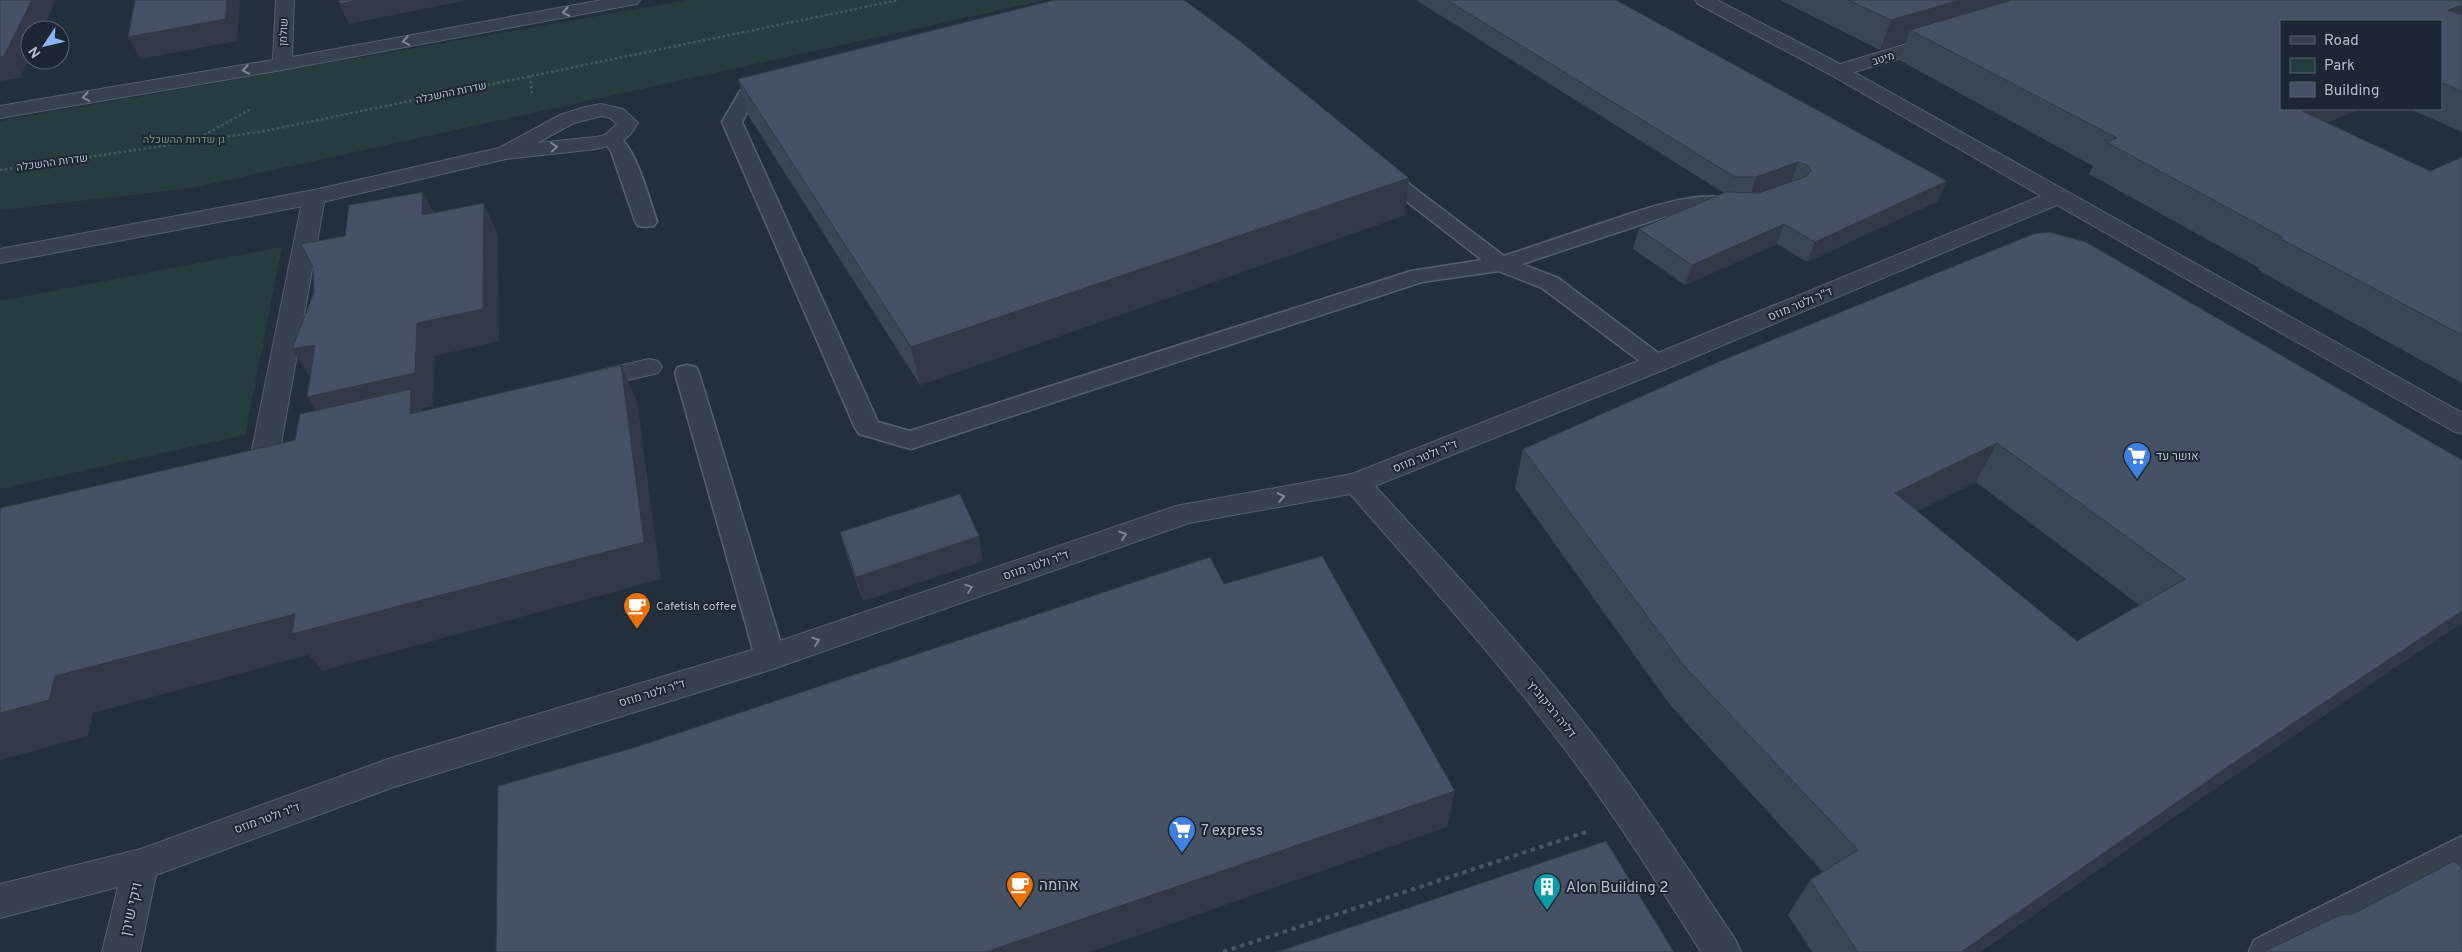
<svg xmlns="http://www.w3.org/2000/svg" width="2462" height="952" viewBox="0 0 2462 952" font-family="Overpass,Heebo,sans-serif">
	<rect width="100%" height="100%" fill="#242f3e"/>
	<!-- green -->
	<g fill="#263c3f">
		<path d="M688,0H1046L192,188L0,210V121Z"/>
		<path d="M282,247L245,435L0,489V301Z"/>
	</g>
	<g fill="none" stroke-linecap="round" stroke-linejoin="round">
		<defs>
			<g id="service">
				<path d="M775,81L782,83L784,87L782,91L754,99L742,122L878,422L910,431L1411,271L1482,260L1374,176L1371,172L1374,168L1381,166L1388,168L1504,256C1536,245 1567,235 1599,224C1643,210 1695,188 1741,200L1744,204L1741,208L1700,210L1667,216L1522,264L1558,278L1665,358L1669,363L1665,368L1657,371L1649,368L1542,288L1499,271L1422,282L911,449L859,434L855,428L722,122L740,91Z"/>
				<path d="M612,133C635,139 649,200 657,221L654,226L646,227L638,226L635,221L611,151L602,139L605,135Z"/>
				<path d="M687,365L696,367L699,373L785,657L781,665L770,669L759,665L755,657L675,373L678,367Z"/>
				<path d="M2462,836V868L2303,952H2249L2254,940Z"/>
			</g>
			<g id="pedestrian">
				<path d="M314,190L322,192L325,197L279,455L275,462L265,464L255,462L251,455L303,197L306,192Z"/>
				<path d="M649,359L658,361L662,367L658,373L589,389L580,387L576,381L580,375Z"/>
			</g>
			<g id="minor">
				<path d="M276,0H294L292,57L602,0H640L637,4L631,5L282,70L0,118V106L273,60Z"/>
				<path d="M1695,0H1717L1840,64L1930,37H1944L1946,41L1944,45L1854,72L2462,413V434L2453,431L2057,205L1666,369L1375,486C1451,569 1528,651 1597,740C1646,804 1690,872 1735,939L1741,952H1701C1660,887 1619,822 1573,760C1504,667 1426,581 1350,494L1189,523L770,670L391,788L156,875L140,952H102L118,887L0,918V884L141,849L388,759L768,645L1176,506L1352,474L1648,357L2041,196L1831,75L1698,4Z"/>
				<path d="M601,104L623,109L638,123L630,135L619,143L596,149L506,159L314,204L0,263V249L314,190L499,148L560,115L585,107ZM601,116L610,118L617,124L605,135L596,137L537,143L574,123Z"/>
			</g>
		</defs>
		<!-- service casing -->
		<use href="#service" stroke="#565f6c" stroke-width="3"/>
		<!-- pedestrian casing -->
		<use href="#pedestrian" stroke="#565f6c" stroke-width="2"/>
		<!-- minor casing -->
		<use href="#minor" stroke="#565f6c" stroke-width="2"/>
		<!-- path-far1 -->
		<g stroke="#44595c" stroke-width="2.5" stroke-dasharray="2.5 2.5" stroke-linecap="butt">
			<path d="M530,76L532,95"/>
			<path d="M195,140L251,109"/>
			<path d="M0,170L265,131L899,0"/>
		</g>
		<!-- path -->
		<path stroke="#44595c" stroke-width="4" stroke-dasharray="4.5 4.5" stroke-linecap="butt" d="M1223,952L1586,832"/>
		<!-- service -->
		<use href="#service" fill="#38414e" fill-rule="evenodd"/>
		<!-- pedestrian -->
		<use href="#pedestrian" fill="#38414e" fill-rule="evenodd"/>
		<!-- minor -->
		<use href="#minor" fill="#38414e" fill-rule="evenodd"/>
	</g>
	<!-- wall -->
	<g fill="#3b4654" fill-rule="evenodd">
		<path d="M1416,0H1616L1938,201L1807,262L1777,244L1685,285L1633,249L1639,229L1724,193Z"/>
		<path d="M1780,0H2462V132L2410,109H2441V21L2327,123L2430,171L2462,157V383L2258,270L2259,268L2089,174L2093,166L1899,60L1906,42L1880,50Z"/>
		<path d="M738,79L1405,215L920,385L748,115Z"/>
		<path d="M1725,359L2462,460L2197,801L1980,952H1812L1788,915L1810,880L1823,872L1670,705L1515,488L1523,449ZM1976,482L2139,605L2077,641L1917,511Z"/>
		<path d="M840,532L983,561L863,601L847,556Z"/>
	</g>
	<!-- shaded-wall -->
	<g fill="#303945">
		<path d="M32,0H56L42,30H30V56L20,78L0,81V57Z"/>
		<path d="M227,0H240L237,41L141,59L128,37Z"/>
		<path d="M359,0H468L349,24L339,4Z"/>
		<path d="M1960,0H2045L1910,30L1906,42L1880,50L1891,20Z"/>
		<path d="M2462,5V27L2448,10Z"/>
		<path d="M2307,109H2360L2282,142L2302,111Z"/>
		<path d="M1798,162L1791,182L1750,197L1756,177Z"/>
		<path d="M1409,178L1405,215L920,385L911,347Z"/>
		<path d="M1947,181L1938,201L1807,262L1815,242Z"/>
		<path d="M423,192L439,223L422,215Z"/>
		<path d="M484,203L498,235L499,341L435,356L433,406L422,408L433,427L328,429L307,397L417,323Z"/>
		<path d="M1784,224L1777,244L1685,285L1692,265Z"/>
		<path d="M315,345L313,382L292,349Z"/>
		<path d="M621,365L637,402L661,579L322,671L309,655L93,713L88,736L0,760V713L55,676L295,614Z"/>
		<path d="M1997,443L1976,482L1875,532L1895,493Z"/>
		<path d="M979,536L983,561L863,601L856,577Z"/>
		<path d="M2462,611V623L2197,801L1980,952H1961L2232,764Z"/>
		<path d="M1455,791L1447,827L1091,952H986Z"/>
	</g>
	<!-- building -->
	<g fill="#455162" stroke="#303945" fill-rule="evenodd">
		<path d="M0,0H32L4,56L0,57Z"/>
		<path d="M135,0H227L225,19L128,37Z"/>
		<path d="M339,0H359L339,4Z"/>
		<path d="M1054,0H1184L1240,41L1409,178L911,347L738,79Z"/>
		<path d="M1447,0H1616L1947,181L1815,242L1784,224L1692,265L1639,229L1726,192L1759,193L1807,176L1811,170L1807,165L1798,162L1756,177H1735Z"/>
		<path d="M1848,0H1960L1891,20Z"/>
		<path d="M2012,0H2462V5L2448,10L2462,15V92L2441,82V21H2281V109H2307L2302,111L2430,171L2462,157V335L2279,238L2282,237L2106,142L2117,138L1910,30Z"/>
		<path d="M423,192L422,215L484,203L483,309L417,323L415,373L307,397L315,345L292,349L314,292L313,267L301,244L345,236L349,205Z"/>
		<path d="M2049,232L2086,242L2462,460V611L2232,764L1961,952H1858L1810,880L1858,850L1685,667L1523,449L1725,359L2033,234ZM1997,443L2185,579L2077,641L1895,493Z"/>
		<path d="M621,365L644,542L292,634L295,614L55,676L49,700L0,713V508L295,440L300,414L411,389L410,414Z"/>
		<path d="M960,494L979,536L856,577L840,532Z"/>
		<path d="M1322,556L1455,791L986,952H496L498,786L636,747L1210,557L1224,584Z"/>
		<path d="M1606,841L1674,952H1277Z"/>
		<path d="M2454,861L2462,868V952H2263L2340,915L2353,914Z"/>
	</g>
	<!-- one-way arrows -->
	<defs><path id="oneway-chevron" d="M-2-3.5L2.5 0L-2 3.5" fill="none" stroke-width="1.6" stroke-linecap="round" stroke-linejoin="round" transform="scale(1.25)"/></defs>
	<g stroke="#7c8592">
		<use href="#oneway-chevron" transform="translate(566 12) rotate(170)"/>
		<use href="#oneway-chevron" transform="translate(406 41) rotate(170)"/>
		<use href="#oneway-chevron" transform="translate(246 70) rotate(170)"/>
		<use href="#oneway-chevron" transform="translate(86 97) rotate(170)"/>
		<use href="#oneway-chevron" transform="translate(554 147) rotate(-4)"/>
		<use href="#oneway-chevron" transform="translate(1281 497) rotate(-10)"/>
		<use href="#oneway-chevron" transform="translate(1123 535) rotate(-19)"/>
		<use href="#oneway-chevron" transform="translate(969 588) rotate(-19)"/>
		<use href="#oneway-chevron" transform="translate(816 641) rotate(-19)"/>
	</g>
	<!-- icons -->
	<defs>
		<symbol id="supermarket-pin" viewBox="-11 -11 22 30"><path d="M0 17L-7.5 6A9.5 9.5 0 1 1 7.5 6Z" fill="#3f7fe0" stroke="#1d2633"/><path d="M-6-5.5h2.5l.6 2H6L4.5 2H-2.5L-4.4-4H-6ZM-1.5 3.2a1.3 1.3 0 1 0 .1 0ZM3 3.2a1.3 1.3 0 1 0 .1 0Z" fill="#fff"/></symbol>
		<symbol id="cafe-pin" viewBox="-11 -11 22 30"><path d="M0 17L-7.5 6A9.5 9.5 0 1 1 7.5 6Z" fill="#e8710a" stroke="#1d2633"/><path d="M-5.5-4.5H6V0H3Q3 3.5 0 3.5H-2.5Q-5.5 3.5-5.5 0ZM3-3.2v2h1.7v-2ZM-6 4.5H4V6H-6Z" fill="#fff"/></symbol>
		<symbol id="building-pin" viewBox="-11 -11 22 30"><path d="M0 17L-7.5 6A9.5 9.5 0 1 1 7.5 6Z" fill="#0f9aa8" stroke="#1d2633"/><path d="M-4-6H4V6H1V3H-1V6H-4ZM-2.5-4.3h1.7v1.8h-1.7ZM.8-4.3h1.7v1.8H.8ZM-2.5-1h1.7V.8h-1.7ZM.8-1h1.7V.8H.8Z" fill="#fff"/></symbol>
	</defs>
	<g fill-rule="evenodd">
		<use href="#supermarket-pin" x="2121" y="440" width="32" height="43"/>
		<use href="#cafe-pin" x="621" y="590" width="32" height="43"/>
		<use href="#supermarket-pin" x="1166" y="814" width="32" height="43"/>
		<use href="#cafe-pin" x="1004" y="869" width="32" height="43"/>
		<use href="#building-pin" x="1531" y="871" width="32" height="43"/>
	</g>
	<g text-anchor="middle" stroke-width="4" stroke-linejoin="round" paint-order="stroke">
		<!-- far-street labels -->
		<g font-size="11" fill="#b4bcc9" stroke="#1d2633">
			<text transform="translate(283 32) rotate(-87)" y="4">שולמן</text>
			<text transform="translate(1883 58) rotate(-17)" y="4">מיטב</text>
			<text transform="translate(451 92) rotate(-12)" y="4">שדרות ההשכלה</text>
			<text transform="translate(52 162) rotate(-8)" y="4">שדרות ההשכלה</text>
		</g>
		<!-- far-park labels -->
		<g font-size="11" fill="#6b9a76" stroke="#1d2633">
			<text x="184" y="143">גן שדרות ההשכלה</text>
		</g>
		<!-- street labels -->
		<g font-size="12" fill="#b4bcc9" stroke="#1d2633">
			<text transform="translate(1800 304) rotate(-23)" y="4">ד"ר ולטר מוזס</text>
			<text transform="translate(1425 456) rotate(-22)" y="4">ד"ר ולטר מוזס</text>
			<text transform="translate(1036 565) rotate(-19)" y="4">ד"ר ולטר מוזס</text>
			<text transform="translate(652 693) rotate(-17)" y="4">ד"ר ולטר מוזס</text>
			<text transform="translate(1551 708) rotate(51)" y="4">'דליה רביקוביץ</text>
			<text transform="translate(267 818) rotate(-20)" y="4">ד"ר ולטר מוזס</text>
		</g>
		<!-- poi labels -->
		<g font-size="12" fill="#b4bcc9" stroke="#1d2633" text-anchor="start">
			<text x="2156" y="460">אושר עד</text>
			<text x="656" y="610">Cafetish coffee</text>
		</g>
		<!-- near-poi labels -->
		<g font-size="15" fill="#b4bcc9" stroke="#1d2633" text-anchor="start">
			<text x="1201" y="835">7 express</text>
			<text x="1039" y="890">ארומה</text>
			<text x="1566" y="892">Alon Building 2</text>
		</g>
		<!-- near-street labels -->
		<g font-size="15" fill="#b4bcc9" stroke="#1d2633">
			<text transform="translate(131 909) rotate(-77)" y="5">ויקי שירן</text>
		</g>
	</g>
	<!-- legend -->
	<rect x="2280" y="20" width="162" height="90" fill="#1d2633" stroke="#59626f"/>
	<rect x="2290" y="36" width="25" height="8" fill="#38414e" stroke="#59626f"/>
	<text x="2324" y="45" font-size="15" fill="#b4bcc9">Road</text>
	<rect x="2290" y="58" width="25" height="15" fill="#263c3f" stroke="#59626f"/>
	<text x="2324" y="70" font-size="15" fill="#b4bcc9">Park</text>
	<rect x="2290" y="82" width="25" height="15" fill="#455162" stroke="#59626f"/>
	<text x="2324" y="95" font-size="15" fill="#b4bcc9">Building</text>
	<!-- north arrow -->
	<g transform="translate(45 45) rotate(235)"><circle r="24" fill="#1d2633" stroke="#59626f"/>
	<path d="M0-4L9 19L0 12L-9 19Z" fill="#8ab4f8"/>
	<text y="-8" font-size="14" font-weight="bold" text-anchor="middle" fill="#b4bcc9">N</text>
	</g>
</svg>
